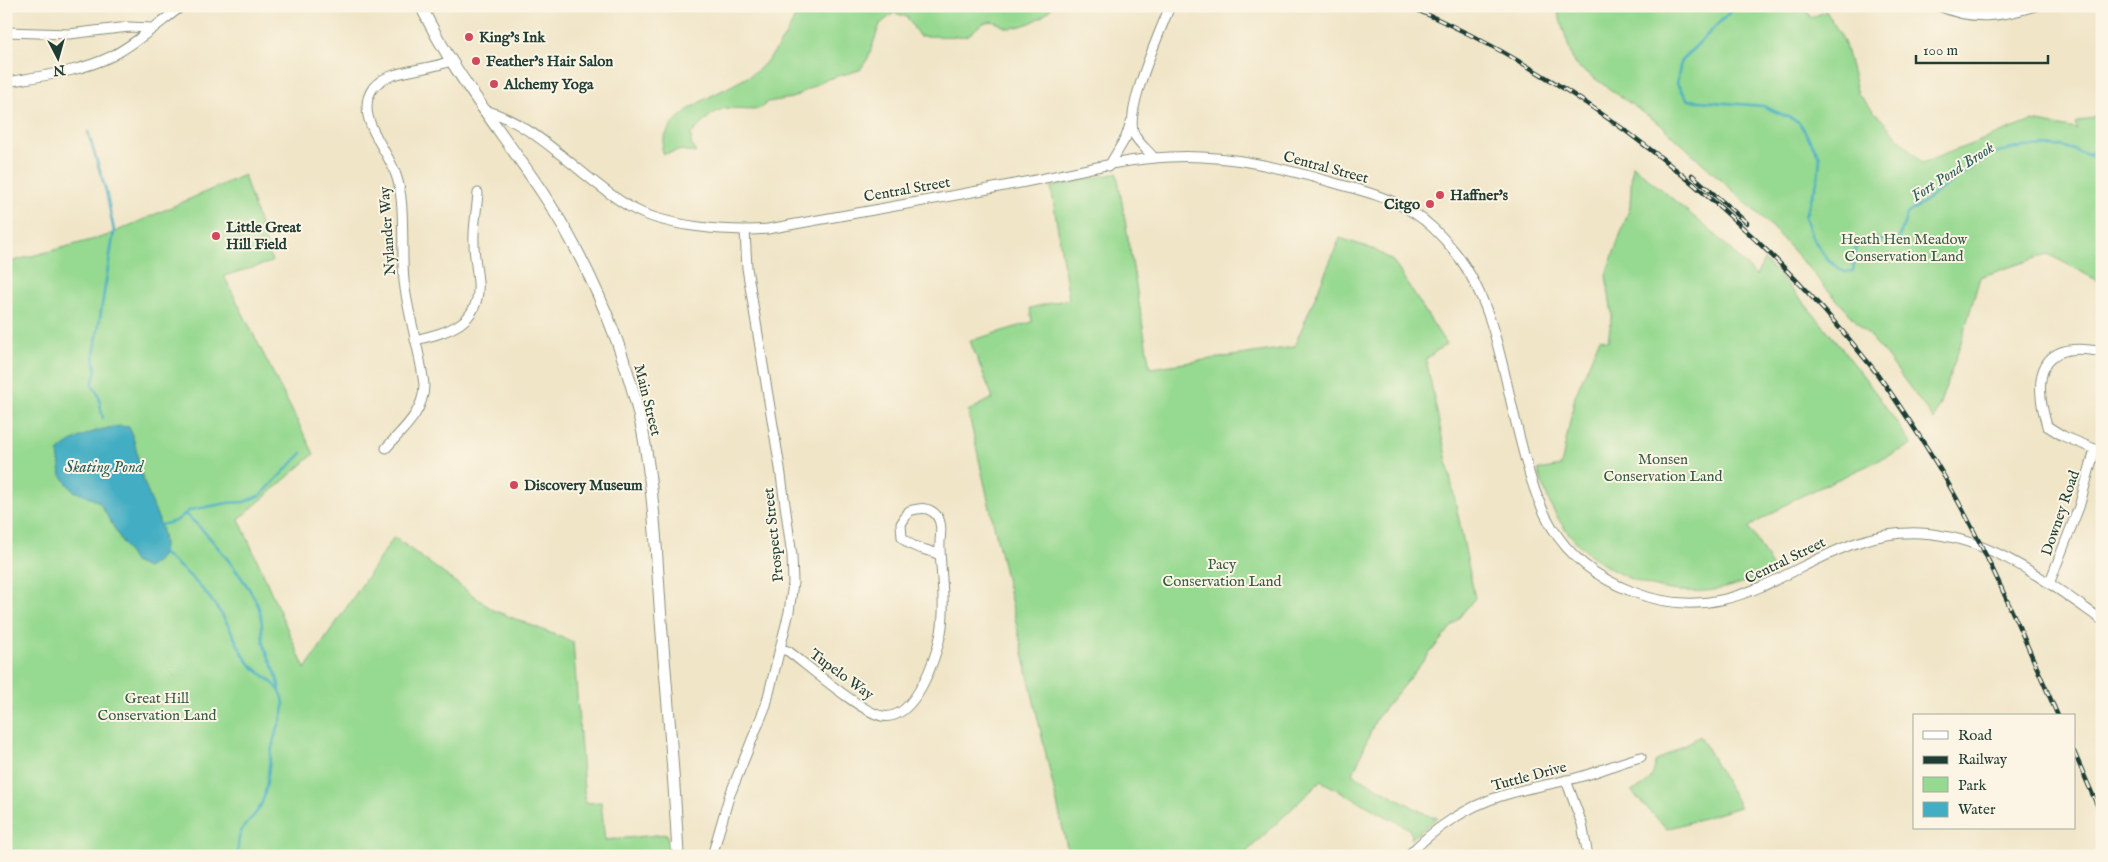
<svg xmlns="http://www.w3.org/2000/svg" width="2108" height="862" viewBox="0 0 2108 862" font-family="'IM FELL English',serif">
	<rect width="100%" height="100%" fill="#fcf5e5"/>
	<filter id="ink" filterUnits="userSpaceOnUse"><feTurbulence type="fractalNoise" baseFrequency=".02" numOctaves="2"/><feDisplacementMap in="SourceGraphic" scale="10" xChannelSelector="R" yChannelSelector="G"/><feConvolveMatrix kernelMatrix="1 2 1 2 8 2 1 2 1" color-interpolation-filters="sRGB"/></filter>
	<filter id="wash" filterUnits="userSpaceOnUse"><feTurbulence type="fractalNoise" baseFrequency=".0096" numOctaves="4" result="noise"/><feDisplacementMap in="SourceGraphic" scale="20" xChannelSelector="R" yChannelSelector="G"/><feGaussianBlur stdDeviation="1.12" result="paint"/><feColorMatrix in="noise" values="0 0 0 0 0 0 0 0 0 0 0 0 0 0 0 0 0 1.4 0 .05"/><feComposite in="paint" operator="in"/></filter>
	<g filter="url(#wash)">
		<rect width="100%" height="100%" fill="#f0e5c7"/>
		<!-- green -->
		<g fill="#96d990" stroke="#5a8b62">
			<path d="M799,6H1052C1047,18 1021,28 1009,28C1000,27 997,19 987,22C977,24 974,34 965,36C961,37 924,36 919,36L907,17L894,13L880,24L868,58L860,70L824,80L792,98L768,102L759,109L724,108L711,115L691,134V144L696,153L682,150L664,154C661,149 662,146 664,140C674,105 732,90 758,70C774,56 793,27 799,6Z"/>
			<path d="M1556,6H1804L1811,18L1826,11L1844,41L1858,94L1922,163L2032,121L2077,129L2075,123L2102,114V283L2048,254L1980,277L1959,349L1934,420L1883,351L1767,222L1661,125L1574,64Z"/>
			<path d="M1632,165L1718,237L1756,276L1764,260C1820,317 1868,379 1912,445L1795,499L1749,527L1774,570C1756,578 1739,585 1720,589C1658,601 1588,570 1556,515C1548,502 1543,484 1538,470L1561,466L1575,396L1600,338L1608,341L1612,314L1606,275L1630,207Z"/>
			<path d="M1117,173L1150,368L1294,347L1340,238L1373,249L1393,261L1446,344L1426,359L1475,598L1376,719L1353,774L1431,817H1438L1411,839L1412,835L1408,828L1321,781L1242,856H1069L968,411L993,398L970,341L1032,322L1030,308L1069,299L1051,187Z"/>
			<path d="M244,175L272,262L224,276L314,454L239,519L305,669L394,537L493,610L573,642L585,803L601,802L605,840L667,834L668,856H6V263L106,236Z"/>
			<path d="M1700,736L1740,807L1667,829L1631,791C1646,787 1655,777 1655,762Z"/>
		</g>
		<!-- water -->
		<path fill="#43adc3" stroke="#31757c" d="M121,426L129,427C136,442 137,457 141,472C146,494 164,523 164,545C164,556 156,563 147,568L134,562L99,502L72,490L61,475L58,452C73,437 100,428 121,426Z"/>
		<g fill="none" stroke-linecap="round" stroke-linejoin="round">
			<!-- stream -->
			<g stroke="#43adc3" stroke-width="2.5">
				<path d="M1736,6L1681,61L1677,84L1688,100L1763,106L1799,122L1820,157L1818,179L1805,216L1812,237L1824,255L1834,265L1845,272L1853,271L1857,241C1870,237 1884,243 1899,239L1907,214L1978,163L1998,152L2023,147L2062,146L2102,160"/>
				<path d="M88,132L106,191L114,231L94,355L96,371L92,385C102,395 99,406 103,418"/>
				<path d="M2088,154L2102,147"/>
				<path d="M186,515C206,530 253,587 260,611C263,622 261,634 264,645C269,661 279,674 280,691"/>
				<path d="M161,525L176,521L190,510L228,503L244,502L261,495L302,453"/>
				<path d="M162,553C190,573 211,595 228,625C236,638 240,654 251,665C262,676 283,685 284,704C285,713 279,724 276,733C268,754 270,778 263,800C254,826 236,818 238,856"/>
			</g>
		</g>
	</g>
	<g filter="url(#ink)">
		<g fill="none" stroke-linecap="round" stroke-linejoin="round">
			<defs>
				<g id="minor">
					<path d="M1939,6C1972,21 2001,17 2035,6"/>
					<path d="M6,32L69,34L129,27L153,28"/>
					<path d="M6,82C41,76 80,72 112,56C137,43 159,23 182,6"/>
					<path d="M485,110C542,127 580,178 630,207C664,227 729,232 768,229C854,213 940,199 1025,182C1072,173 1121,159 1170,157C1228,154 1283,168 1338,184C1364,191 1391,198 1414,213C1430,223 1443,237 1455,252C1494,302 1502,367 1517,427C1536,504 1551,560 1633,592C1751,638 1812,528 1920,533C1989,536 2048,582 2102,620"/>
					<path d="M1154,158C1148,150 1138,143 1134,134C1124,111 1160,32 1170,6"/>
					<path d="M1109,166L1126,137L1131,122"/>
					<path d="M415,340C448,332 481,324 478,282C477,269 474,256 474,243C473,227 477,209 478,193"/>
					<path d="M2102,352C2040,339 2032,375 2047,426L2063,436L2102,452"/>
					<path d="M386,448C403,429 424,412 424,385C420,350 408,316 404,281C401,250 406,201 396,175C388,149 353,116 373,88C387,69 429,71 450,61"/>
					<path d="M2049,584L2079,507L2095,449"/>
					<path d="M780,649L788,651C808,666 861,712 882,716C915,722 936,657 941,633C946,605 941,576 940,549C939,538 944,526 937,516C929,506 920,508 909,511L901,524L902,537C913,550 926,548 940,555"/>
					<path d="M1566,780L1582,824L1588,856"/>
					<path d="M712,856L729,797L766,705L789,612L793,583L792,556L780,468L747,268L745,231"/>
					<path d="M1408,856C1431,830 1468,806 1501,796C1528,787 1556,784 1583,776C1603,770 1621,762 1641,757"/>
				</g>
				<path id="major" d="M421,6C462,93 531,163 576,249C606,306 630,369 643,433C656,503 657,575 663,646C669,716 675,786 678,856"/>
			</defs>
			<!-- minor casing -->
			<use href="#minor" stroke="#88917e" stroke-width="11"/>
			<!-- major casing -->
			<use href="#major" stroke="#88917e" stroke-width="13"/>
			<!-- minor -->
			<use href="#minor" stroke="#fff" stroke-width="9"/>
			<!-- major -->
			<use href="#major" stroke="#fff" stroke-width="11"/>
			<defs>
				<g id="rail">
					<path d="M1408,6C1584,80 1753,217 1871,366C1891,391 1909,420 1927,448C1980,532 2018,625 2058,716"/>
					<path d="M1692,175L1747,223"/>
					<path d="M2074,752L2102,816"/>
				</g>
			</defs>
			<!-- rail casing -->
			<use href="#rail" stroke="#1f3d34" stroke-width="4.5"/>
			<!-- rail -->
			<use href="#rail" stroke="#fcf5e5" stroke-width="2.5" stroke-dasharray="8" stroke-linecap="butt"/>
		</g>
	</g>
	<!-- markers -->
	<g fill="#d1495b" stroke="#fcf5e5" stroke-width="2">
		<circle cx="469" cy="37" r="5"/>
		<circle cx="476" cy="61" r="5"/>
		<circle cx="494" cy="84" r="5"/>
		<circle cx="1440" cy="195" r="5"/>
		<circle cx="1430" cy="204" r="5"/>
		<circle cx="216" cy="236" r="5"/>
		<circle cx="514" cy="485" r="5"/>
	</g>
	<g text-anchor="middle" stroke-width="4" stroke-linejoin="round" paint-order="stroke">
		<!-- poi labels -->
		<g font-size="15" font-weight="bold" fill="#1f3d34" stroke="#fcf5e5" text-anchor="start">
			<text x="479" y="42">King's Ink</text>
			<text x="486" y="66">Feather's Hair Salon</text>
			<text x="504" y="89">Alchemy Yoga</text>
			<text x="1450" y="200">Haffner's</text>
			<text x="1420" y="209" text-anchor="end">Citgo</text>
			<text x="226" y="232">Little Great<tspan x="226" dy="17">Hill Field</tspan></text>
			<text x="524" y="490">Discovery Museum</text>
		</g>
		<!-- street labels -->
		<g font-size="15" fill="#1f3d34" stroke="#fcf5e5">
			<text transform="translate(1326 167) rotate(15)" y="5">Central Street</text>
			<text transform="translate(907 189) rotate(-10)" y="5">Central Street</text>
			<text transform="translate(387 231) rotate(-94)" y="5">Nylander Way</text>
			<text transform="translate(648 400) rotate(76)" y="5">Main Street</text>
			<text transform="translate(2060 513) rotate(-71)" y="5">Downey Road</text>
			<text transform="translate(773 535) rotate(-96)" y="5">Prospect Street</text>
			<text transform="translate(1785 560) rotate(-26)" y="5">Central Street</text>
			<text transform="translate(842 674) rotate(36)" y="5">Tupelo Way</text>
			<text transform="translate(1529 776) rotate(-15)" y="5">Tuttle Drive</text>
		</g>
		<!-- park labels -->
		<g font-size="15" fill="#375c46" stroke="#fcf5e5">
			<text x="1904" y="244">Heath Hen Meadow<tspan x="1904" dy="17">Conservation Land</tspan></text>
			<text x="1663" y="464">Monsen<tspan x="1663" dy="17">Conservation Land</tspan></text>
			<text x="1222" y="569">Pacy<tspan x="1222" dy="17">Conservation Land</tspan></text>
			<text x="157" y="703">Great Hill<tspan x="157" dy="17">Conservation Land</tspan></text>
		</g>
		<!-- water labels -->
		<g font-size="16" font-style="italic" fill="#2a5f5f" stroke="#fcf5e5">
			<text transform="translate(1952 171) rotate(-33)" y="6">Fort Pond Brook</text>
			<text x="104" y="472">Skating Pond</text>
		</g>
	</g>
	<!-- margin -->
	<rect width="2108" height="862" fill="none" stroke="#fcf5e5" stroke-width="25"/>
	<!-- legend -->
	<rect x="1913" y="714" width="162" height="115" fill="#fcf5e5" stroke="#a4ab9e"/>
	<rect x="1923" y="731" width="25" height="8" fill="#ffffff" stroke="#a4ab9e"/>
	<text x="1958" y="740" font-size="15" fill="#1f3d34">Road</text>
	<rect x="1923" y="756" width="25" height="8" fill="#1f3d34" stroke="#a4ab9e"/>
	<text x="1958" y="764" font-size="15" fill="#1f3d34">Railway</text>
	<rect x="1923" y="777" width="25" height="15" fill="#96d990" stroke="#a4ab9e"/>
	<text x="1958" y="790" font-size="15" fill="#1f3d34">Park</text>
	<rect x="1923" y="802" width="25" height="15" fill="#43adc3" stroke="#a4ab9e"/>
	<text x="1958" y="814" font-size="15" fill="#1f3d34">Water</text>
	<!-- north arrow -->
	<g transform="translate(58 58) rotate(174)" stroke="#fcf5e5" stroke-width="4" paint-order="stroke">
	<path d="M0-4L9 19L0 12L-9 19Z" fill="#1f3d34"/>
	<text y="-8" font-size="14" font-weight="bold" text-anchor="middle" fill="#1f3d34">N</text>
	</g>
	<!-- scale -->
	<path d="M1916 55v8h132v-8" fill="none" stroke="#1f3d34" stroke-width="2.5"/>
	<text x="1923" y="55" font-size="15" fill="#1f3d34" stroke="#fcf5e5" stroke-width="4" paint-order="stroke">100 m</text>
</svg>
